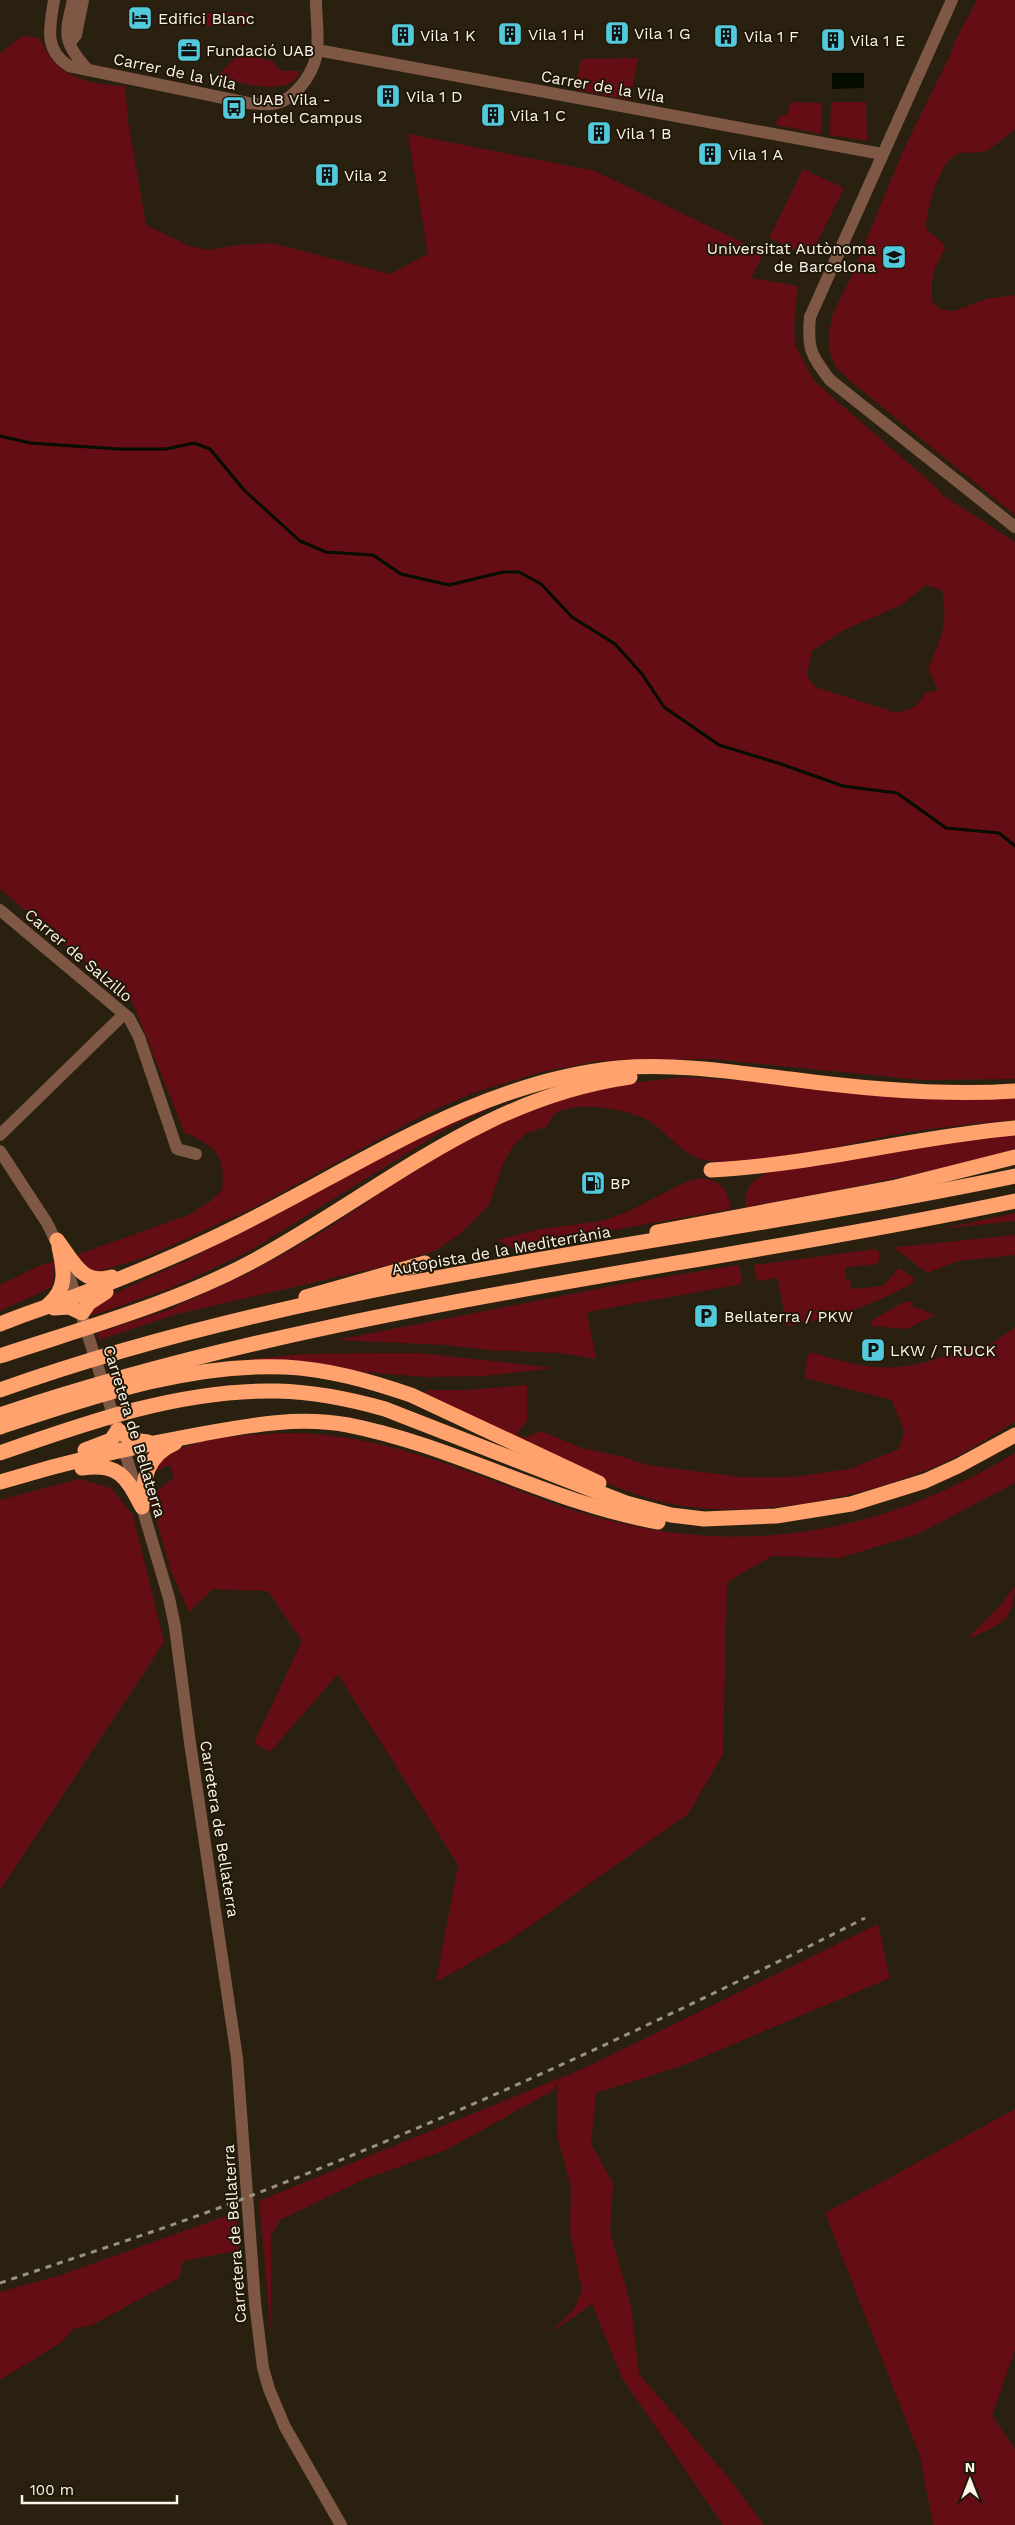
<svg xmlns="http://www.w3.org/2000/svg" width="1015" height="2525" viewBox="0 0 1015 2525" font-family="'Work Sans',sans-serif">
	<rect width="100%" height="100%" fill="#2a2010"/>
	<!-- green -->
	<g fill="#640d15" fill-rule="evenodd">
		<path d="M977,0H1015V129C1006,136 997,145 987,150C978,155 969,151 960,153C940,158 928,206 926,224L927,230L943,243L945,249L935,268L932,281V301L941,310L954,311L986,299L1015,295V515L849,380L835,366L830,353L829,334L833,313L851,277L903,151L950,55L955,41Z"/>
		<path d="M207,13H247V26H206Z"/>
		<path d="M25,36L39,38C44,46 47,54 53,61C71,81 100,85 125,86L128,121L146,225L189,246L209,250L237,245L272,243L390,274L428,254L408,134L595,171L764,253L751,278L798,286L794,325L795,345L814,381L939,490L942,495L1015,542V1079L922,1080L712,1059L600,1061L541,1072L473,1093L427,1113L253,1208L146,1257L100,1271L91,1270L82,1264L76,1255L189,1215L212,1200L222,1190C226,1153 215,1147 184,1132L133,1003L0,889V54L19,38ZM926,585L942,590C949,626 941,636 928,669L938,690L925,693C917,707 910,711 894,712L815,687L807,676L812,651L842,631L903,604Z"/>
		<path d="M240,53L272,61L281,71H300C291,100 236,81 216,77Z"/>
		<path d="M638,58L630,100L575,90L581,59Z"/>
		<path d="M791,102L821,103V134L776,125L778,118L787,114Z"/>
		<path d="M831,102H866L867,141L830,135Z"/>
		<path d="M803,169L844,188L810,257L769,238Z"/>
		<path d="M683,1077L1015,1097V1120C971,1124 927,1128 883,1137C830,1147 766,1167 711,1161C683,1158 671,1135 649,1121C631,1109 572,1099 554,1115C551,1118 549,1123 546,1127L527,1133L513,1146L503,1164L489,1205L460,1234L435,1251L389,1265L177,1314L99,1340L97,1333L168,1310L249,1273L321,1233L431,1159L512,1116L604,1086Z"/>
		<path d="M511,1098L446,1129L248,1252L171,1288L91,1316V1312L104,1298L188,1260L445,1122Z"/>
		<path d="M1015,1133V1149C926,1174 836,1191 745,1207C743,1186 756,1178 774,1170Z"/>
		<path d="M701,1178C721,1180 728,1190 731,1209L512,1248L497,1240L541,1229L602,1221L627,1212L686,1182Z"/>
		<path d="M1015,1213V1221L941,1229Z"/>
		<path d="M1015,1235V1255L958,1261L927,1273L896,1249L897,1247Z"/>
		<path d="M876,1249L880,1254L878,1264L845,1267L846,1279H850L851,1289L883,1286L899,1268L914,1278V1282C874,1306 832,1318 786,1326L778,1278L757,1281L754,1265Z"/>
		<path d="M55,1262L52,1287L0,1311V1285L41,1265Z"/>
		<path d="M739,1265L742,1284L587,1312L596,1359L560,1353L488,1350L446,1345L337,1340L633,1282Z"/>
		<path d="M904,1302H913L912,1306L935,1315L906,1329L872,1326V1320Z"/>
		<path d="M1015,1327V1422C990,1437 966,1453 939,1465C858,1500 738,1524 651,1499C613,1488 579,1470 544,1453C504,1434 464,1414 425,1395L427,1390H467L527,1385V1421L517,1434L524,1438L539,1432L546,1433L582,1448L623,1457L647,1465L741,1477H793L850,1469L899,1449L904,1432L892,1400L805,1378L807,1357L811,1352C845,1363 878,1372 913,1365C932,1362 950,1353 968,1347L972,1354L996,1341Z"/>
		<path d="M377,1353H419L554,1368L484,1376L427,1377L252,1363V1359L305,1354Z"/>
		<path d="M284,1433C378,1432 463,1470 549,1502C714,1562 867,1543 1015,1453V1483L918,1534L840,1558L772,1556L727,1582L723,1754L688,1814L510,1940L436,1982L458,1865L338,1674L270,1752L254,1743L302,1641L268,1591L213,1589L189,1612L171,1571L151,1501L156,1492L174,1477L170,1465L154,1472C168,1436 251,1435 284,1433Z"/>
		<path d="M79,1479L111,1488L133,1515L164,1642L0,1890V1500Z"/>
		<path d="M1015,1586C1015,1622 996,1627 967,1639L1000,1606Z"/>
		<path d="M878,1924L890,1978L684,2065L596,2093L591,2144L613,2183L610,2231L631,2305L639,2374L728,2477L764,2525H723L622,2378L592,2304L550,2333L574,2309L582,2290L570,2232L571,2187L558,2140L557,2082L554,2090L446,2150L365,2179L280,2220L271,2236V2331L259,2201L587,2067Z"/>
		<path d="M1015,2109V2350L992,2416L1015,2449V2525H933L920,2456L825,2213Z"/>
		<path d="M237,2212L239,2258L230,2252L183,2261L179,2278L92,2325L73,2329L62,2342L0,2380V2292L61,2275Z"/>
	</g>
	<!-- water -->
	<path fill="#040d00" d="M832,73H864V88L832,89Z"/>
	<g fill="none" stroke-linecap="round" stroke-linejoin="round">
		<!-- stream -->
		<path stroke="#040d00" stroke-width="3" d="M0,436L30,443L119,449H166L194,443L210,449L244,490L300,541L326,552L373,555L401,574L449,585L503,572H519L541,584L572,617L615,644L642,674L664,707L719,745L781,764L843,786L897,793L946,828L999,833L1015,846"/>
		<!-- minor -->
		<g stroke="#7e5844" stroke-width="12">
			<path d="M54,0C50,26 43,50 69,66L248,103C259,104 273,106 283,101C300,92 315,70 317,51C319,34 316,17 316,0"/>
			<path d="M73,0C65,35 62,41 87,69"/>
			<path d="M952,0L810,317C807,349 811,355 830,380L1015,527"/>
			<path d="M70,42L76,35L83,0"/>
			<path d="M317,50L882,154"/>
			<path d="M0,910L129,1018L139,1037L177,1149L196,1154"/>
			<path d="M0,1135L124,1014"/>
			<path d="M0,1151L47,1223L63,1256L142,1507L169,1598L175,1627L190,1743L237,2058L255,2303L263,2368L269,2389L285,2427L341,2525"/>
		</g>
		<!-- highway -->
		<g stroke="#ffa26d" stroke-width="15">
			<path d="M711,1170C813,1165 913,1137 1015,1128"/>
			<path d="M657,1232L896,1187L1015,1157"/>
			<path d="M57,1240C73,1261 82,1286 112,1277"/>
			<path d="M306,1297L425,1263"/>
			<path d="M48,1305C68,1289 64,1269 59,1247"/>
			<path d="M54,1308L69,1307L82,1313L89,1303L106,1292"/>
			<path d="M0,1324C26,1313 54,1305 81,1294C133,1274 184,1253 234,1228C358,1167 477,1082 618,1068C676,1063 733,1072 790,1079C864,1089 940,1096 1015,1091"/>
			<path d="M0,1356C87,1327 176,1303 257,1259C383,1190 482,1098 630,1077"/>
			<path d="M0,1390C326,1274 678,1246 1015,1176"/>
			<path d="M0,1415C329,1304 677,1272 1015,1201"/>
			<path d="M0,1427C92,1397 187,1363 285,1367C328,1369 370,1381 411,1395L599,1483"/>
			<path d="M85,1450L111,1440L118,1430L132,1440L148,1442"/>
			<path d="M0,1453C88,1422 182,1389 277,1391C314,1392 350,1399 385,1409L626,1503L671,1515L704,1519L776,1516L851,1504L925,1481L958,1466L1015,1435"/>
			<path d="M82,1468C120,1463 126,1477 142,1507"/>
			<path d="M0,1482C66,1462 134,1446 202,1434C251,1425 299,1416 348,1425C455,1446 551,1503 658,1522"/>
			<path d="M142,1506C143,1478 147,1455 175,1443"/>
		</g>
		<!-- rail -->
		<path stroke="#9a9185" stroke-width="3" stroke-dasharray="6 6" stroke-linecap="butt" d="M0,2283C82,2255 165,2229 245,2198C457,2116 663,2021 865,1918"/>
	</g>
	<!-- icons -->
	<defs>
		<symbol id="hotel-square" viewBox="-11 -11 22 22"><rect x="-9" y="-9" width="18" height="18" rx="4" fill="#53cadc" stroke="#211707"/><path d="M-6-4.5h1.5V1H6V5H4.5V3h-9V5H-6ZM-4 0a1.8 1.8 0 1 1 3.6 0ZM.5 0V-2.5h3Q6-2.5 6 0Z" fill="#111"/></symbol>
		<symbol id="building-square" viewBox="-11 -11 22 22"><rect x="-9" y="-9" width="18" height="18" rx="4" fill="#53cadc" stroke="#211707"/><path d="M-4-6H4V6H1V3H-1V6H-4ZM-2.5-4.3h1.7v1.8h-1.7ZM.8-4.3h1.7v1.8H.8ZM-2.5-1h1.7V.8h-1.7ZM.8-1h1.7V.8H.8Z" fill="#111"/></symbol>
		<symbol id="office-square" viewBox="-11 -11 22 22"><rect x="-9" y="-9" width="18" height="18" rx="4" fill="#53cadc" stroke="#211707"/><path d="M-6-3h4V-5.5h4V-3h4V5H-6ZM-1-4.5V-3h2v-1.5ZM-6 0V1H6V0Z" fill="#111"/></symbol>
		<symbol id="bus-square" viewBox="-11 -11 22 22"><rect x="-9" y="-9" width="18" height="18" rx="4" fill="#53cadc" stroke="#211707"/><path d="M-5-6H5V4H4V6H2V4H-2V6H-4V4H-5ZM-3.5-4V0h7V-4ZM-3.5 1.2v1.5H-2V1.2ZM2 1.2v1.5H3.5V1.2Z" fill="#111"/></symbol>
		<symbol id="university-square" viewBox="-11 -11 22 22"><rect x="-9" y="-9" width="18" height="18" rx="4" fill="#53cadc" stroke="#211707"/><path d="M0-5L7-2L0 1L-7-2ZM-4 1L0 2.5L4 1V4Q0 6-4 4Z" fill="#111"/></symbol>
		<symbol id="fuel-square" viewBox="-11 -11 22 22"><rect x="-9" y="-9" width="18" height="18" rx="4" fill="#53cadc" stroke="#211707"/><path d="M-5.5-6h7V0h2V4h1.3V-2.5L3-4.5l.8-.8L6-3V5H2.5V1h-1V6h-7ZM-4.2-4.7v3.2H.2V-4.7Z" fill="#111"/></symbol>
		<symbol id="parking-square" viewBox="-11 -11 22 22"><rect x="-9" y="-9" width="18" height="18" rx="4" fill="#53cadc" stroke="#211707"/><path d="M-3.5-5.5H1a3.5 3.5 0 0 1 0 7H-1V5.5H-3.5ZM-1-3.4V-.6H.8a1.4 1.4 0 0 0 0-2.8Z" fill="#111"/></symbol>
	</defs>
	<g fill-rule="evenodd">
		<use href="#hotel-square" x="126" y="4" width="28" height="28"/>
		<use href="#building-square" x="603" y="19" width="28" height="28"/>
		<use href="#building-square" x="496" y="20" width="28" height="28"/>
		<use href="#building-square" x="389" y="21" width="28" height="28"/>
		<use href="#building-square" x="712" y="22" width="28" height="28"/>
		<use href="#building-square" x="819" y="26" width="28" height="28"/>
		<use href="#office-square" x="175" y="36" width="28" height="28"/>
		<use href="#building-square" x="374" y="82" width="28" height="28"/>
		<use href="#bus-square" x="220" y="94" width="28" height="28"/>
		<use href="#building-square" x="479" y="101" width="28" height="28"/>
		<use href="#building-square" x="585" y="119" width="28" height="28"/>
		<use href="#building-square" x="696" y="140" width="28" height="28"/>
		<use href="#building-square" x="313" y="161" width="28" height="28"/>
		<use href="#university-square" x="880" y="243" width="28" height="28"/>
		<use href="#fuel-square" x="579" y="1169" width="28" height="28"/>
		<use href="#parking-square" x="692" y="1302" width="28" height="28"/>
		<use href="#parking-square" x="859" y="1336" width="28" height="28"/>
	</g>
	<g text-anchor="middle" stroke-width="4" stroke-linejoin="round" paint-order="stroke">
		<!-- poi labels -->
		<g font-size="16" fill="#fbf4ea" stroke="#211707" text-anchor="start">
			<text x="158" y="24">Edifici Blanc</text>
			<text x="634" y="39">Vila 1 G</text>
			<text x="528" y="40">Vila 1 H</text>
			<text x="420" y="41">Vila 1 K</text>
			<text x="744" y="42">Vila 1 F</text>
			<text x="850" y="46">Vila 1 E</text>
			<text x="206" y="56">Fundació UAB</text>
			<text x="406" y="102">Vila 1 D</text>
			<text x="252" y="105">UAB Vila -<tspan x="252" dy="18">Hotel Campus</tspan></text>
			<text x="510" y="121">Vila 1 C</text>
			<text x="616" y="139">Vila 1 B</text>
			<text x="728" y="160">Vila 1 A</text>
			<text x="344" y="181">Vila 2</text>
			<text x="876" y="254" text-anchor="end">Universitat Autònoma<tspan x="876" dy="18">de Barcelona</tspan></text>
			<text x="610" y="1189">BP</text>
			<text x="724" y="1322">Bellaterra / PKW</text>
			<text x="890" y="1356">LKW / TRUCK</text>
		</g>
		<!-- street labels -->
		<g font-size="16" fill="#fbf4ea" stroke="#211707">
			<text transform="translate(175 71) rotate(12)" y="6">Carrer de la Vila</text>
			<text transform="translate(603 86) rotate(10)" y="6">Carrer de la Vila</text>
			<text transform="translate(79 955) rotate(40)" y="6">Carrer de Salzillo</text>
			<text transform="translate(501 1250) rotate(-10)" y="6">Autopista de la Mediterrània</text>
			<text transform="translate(135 1431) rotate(73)" y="6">Carretera de Bellaterra</text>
			<text transform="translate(220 1829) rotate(81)" y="6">Carretera de Bellaterra</text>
			<text transform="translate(234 2234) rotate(-94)" y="6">Carretera de Bellaterra</text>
		</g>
	</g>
	<!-- north arrow -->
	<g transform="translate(970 2480)" stroke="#211707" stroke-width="4" paint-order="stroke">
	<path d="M0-4L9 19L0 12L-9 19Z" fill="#fbf4ea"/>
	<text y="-8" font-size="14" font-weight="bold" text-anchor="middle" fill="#fbf4ea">N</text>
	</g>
	<!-- scale -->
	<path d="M22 2495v8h155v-8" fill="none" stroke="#fbf4ea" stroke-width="2.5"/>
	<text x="30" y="2495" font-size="15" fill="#fbf4ea" stroke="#211707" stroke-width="4" paint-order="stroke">100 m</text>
</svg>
